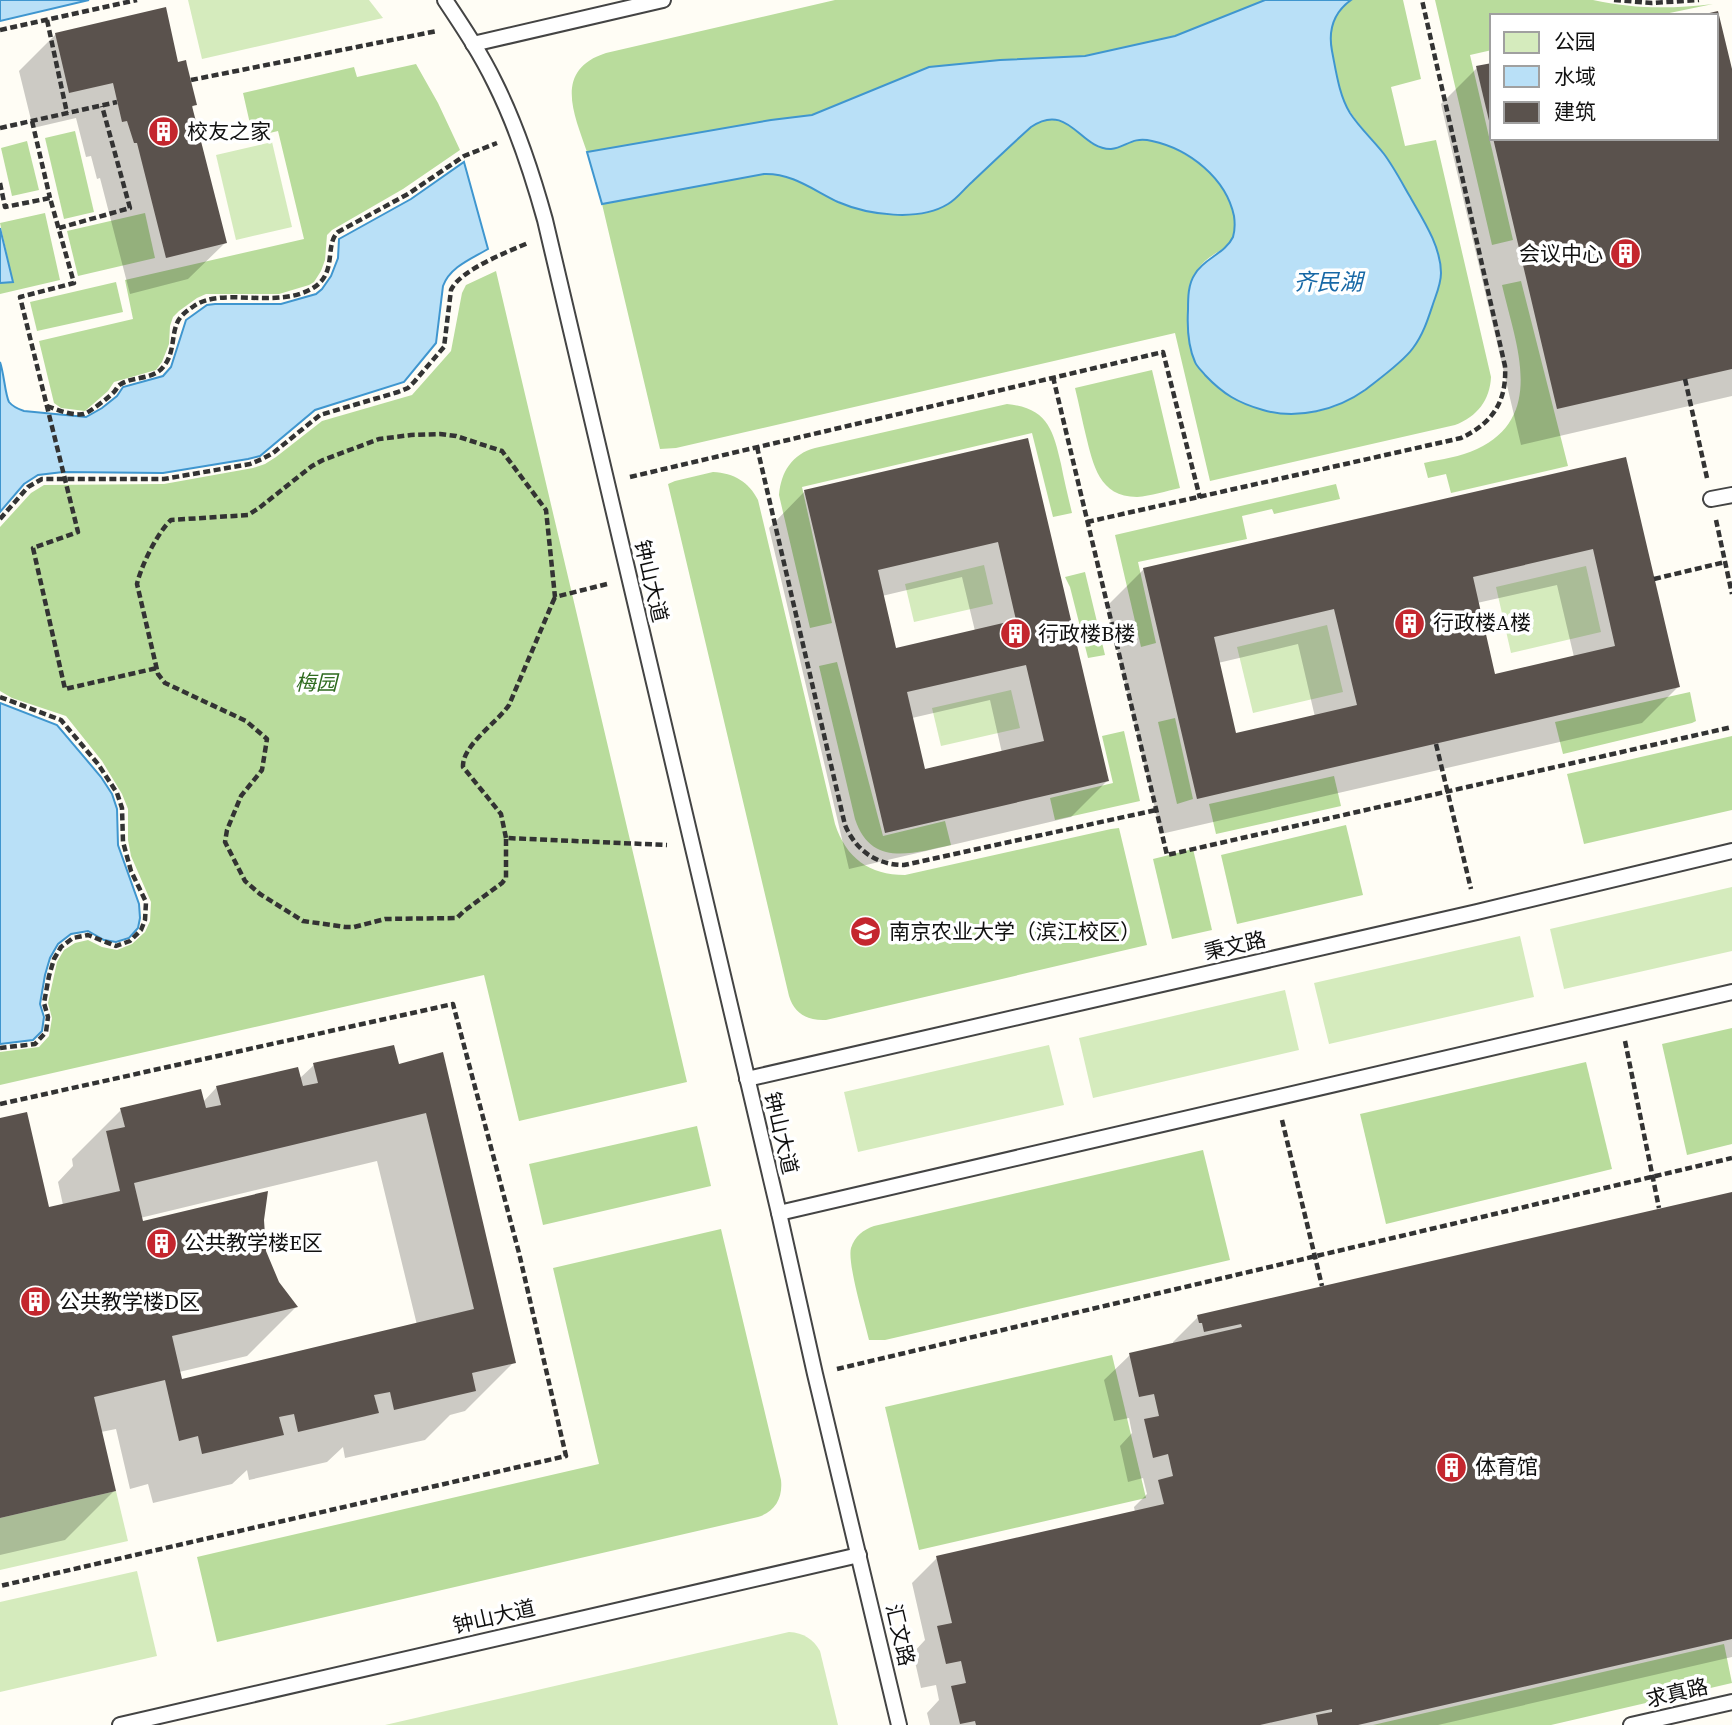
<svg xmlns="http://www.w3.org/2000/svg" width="1732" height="1725" viewBox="0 0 1732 1725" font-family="'Source Serif 4','Noto Sans SC',serif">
	<rect width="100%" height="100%" fill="#fffdf5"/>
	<!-- green -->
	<g fill="#d5ebbd">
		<path d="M188,0H369L383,18L202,59Z"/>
		<path d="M272,142L292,227L236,240L216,155Z"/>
		<path d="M984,565L993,604L914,622L905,584Z"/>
		<path d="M1586,566L1601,632L1511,653L1496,587Z"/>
		<path d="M1327,625L1343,692L1253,713L1237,647Z"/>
		<path d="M1011,690L1020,728L941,746L932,708Z"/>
		<path d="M1732,887V951L1564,989L1550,929Z"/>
		<path d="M1520,936L1534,997L1329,1044L1314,983Z"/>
		<path d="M1285,990L1299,1050L1093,1098L1079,1038Z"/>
		<path d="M1049,1045L1064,1105L858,1152L844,1092Z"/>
		<path d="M116,1491L128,1541L0,1570V1518Z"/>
		<path d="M137,1571L157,1656L0,1692V1602Z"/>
		<path d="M789,1632C804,1633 813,1639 820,1651L838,1725H385Z"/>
	</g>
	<!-- forest -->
	<g fill="#b9dc9c">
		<path d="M835,0H1265L1175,36L1085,56L1000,60L929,67L812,115L771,120L587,152C574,114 553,70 606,53Z"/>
		<path d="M1351,0H1403L1421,79L1391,87L1405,146L1436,140L1491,377C1490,400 1477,417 1455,425L1210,481L1175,333L676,448L660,449L602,204L764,174C792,173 813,190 838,202C868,215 919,222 948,204C957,199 964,189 972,182C992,164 1011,145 1031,127C1048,115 1063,119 1079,132C1084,136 1089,143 1095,145C1101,147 1111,149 1116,148C1129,145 1131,139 1146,140C1173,142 1211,168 1225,191C1230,200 1233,211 1235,221C1238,246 1220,248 1205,261C1195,270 1192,281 1188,293L1295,413L1316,412L1336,406L1439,287C1444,250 1422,218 1404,187C1398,177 1392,165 1385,155C1374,140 1361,128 1351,113C1338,95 1326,46 1332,25C1334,14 1342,6 1351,0Z"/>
		<path d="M1435,0H1593C1633,9 1671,9 1713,4L1655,16H1492V50L1470,55L1513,240L1492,245Z"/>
		<path d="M416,64L438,103L460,150L403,189L332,230L327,235L325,260L321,271L314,282L309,285L279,294H206L197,298L179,311L173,317L170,326L169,344L162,362L156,370L114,382L108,391L85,411L61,408L54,403L39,341L133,319L125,280L304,239L278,131L253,137L243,93L354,67L357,77Z"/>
		<path d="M75,131L94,212L64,219L45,138Z"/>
		<path d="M27,141L39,190L12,196L1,148Z"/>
		<path d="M45,213L60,280L0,294V283L13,282L0,223Z"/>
		<path d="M145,213L155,258L78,276L67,231Z"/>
		<path d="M496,271L687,1082L519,1121L484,975L0,1085V1052L39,1047L49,1036L52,1018L48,1003L57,962L64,950L75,943L88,940L102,947L117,950L132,944L145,932L150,921L151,902L131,856L128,840V809L122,794L102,761L66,716L12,698L0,691V527L31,493L44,485L164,484L253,468L265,464L276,457L322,421L412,395L451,351L462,293L466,285Z"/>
		<path d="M1521,281L1568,466L1451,493L1446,474L1428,478L1424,463C1442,459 1460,457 1477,449C1547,416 1515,342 1502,285Z"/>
		<path d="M116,282L123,312L37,331L30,302Z"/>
		<path d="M1152,370L1180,488C1166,491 1151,496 1137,497C1099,497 1093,464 1086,436C1082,420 1079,404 1075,388Z"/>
		<path d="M1007,404C1047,408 1053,429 1061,464C1064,480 1068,496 1072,513L1053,517L1032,433L802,487L832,623L810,628L779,495C781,472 792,454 815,448Z"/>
		<path d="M713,472C734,473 749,482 758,500L835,824C846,858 869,875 905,875L1111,829L1119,828L1147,945L826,1020C807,1021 794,1013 789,996L668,484L675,481Z"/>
		<path d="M1336,484L1340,499L1274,514L1272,509L1242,516L1247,539L1138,562L1156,643L1141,647L1115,535Z"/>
		<path d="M1085,572L1105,655L1088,658L1070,587L1065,577Z"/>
		<path d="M837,662L883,836L945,821L951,845C913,853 871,868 855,819L819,666Z"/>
		<path d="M1690,692L1696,721L1692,723L1563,754L1555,722Z"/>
		<path d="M1175,718L1193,799L1177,804L1158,722Z"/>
		<path d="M1124,731L1140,801L1055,820L1050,798L1113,783L1102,736Z"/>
		<path d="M1732,736V810L1584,844L1567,774Z"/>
		<path d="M1334,776L1341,806L1216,834L1209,804Z"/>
		<path d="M1346,825L1363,895L1237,924L1221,855Z"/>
		<path d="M1193,849L1212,930L1172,939L1153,859Z"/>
		<path d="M1732,1028V1144L1687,1155L1662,1044Z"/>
		<path d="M1586,1062L1612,1169L1386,1224L1360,1114Z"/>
		<path d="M697,1126L711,1186L543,1225L529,1164Z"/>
		<path d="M1203,1150L1230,1260L885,1340H869C865,1322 847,1263 851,1248C855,1236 863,1230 874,1226Z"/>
		<path d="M721,1229L781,1480C783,1498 775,1512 758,1517L217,1642L197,1557L599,1464L553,1268Z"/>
		<path d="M1112,1355L1146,1498L919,1550L885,1407Z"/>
		<path d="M1724,1644L1732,1683L1551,1725H1373Z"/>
	</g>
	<!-- water -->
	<g fill="#b9e0f7" stroke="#3f96cf" stroke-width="2">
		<path d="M0,0H89L0,21Z"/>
		<path d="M1265,0H1351C1333,13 1328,30 1332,51C1336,71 1339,95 1350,113C1359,127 1373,140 1384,154C1393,166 1401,181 1409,195C1422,218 1441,246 1441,273C1441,284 1436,295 1433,304C1428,319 1423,335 1413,348C1403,362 1379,379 1365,390C1337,410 1297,420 1263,410C1238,403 1223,394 1205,375C1202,371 1197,367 1195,362C1188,346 1187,328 1188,310C1188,298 1188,284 1195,274C1204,258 1225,254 1233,237C1235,230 1235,223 1234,216C1226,178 1189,149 1152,141C1131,136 1126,148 1111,149C1080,150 1069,101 1031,127C1011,145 991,164 972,182C964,189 957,199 948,204C919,222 868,215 838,202C813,190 792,173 764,174L602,204L587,152L771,120L812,115L929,67L1000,60L1085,56L1175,36Z"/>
		<path d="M464,162L488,249C471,259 450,267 443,286L436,343L404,382L315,410L260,456L248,459L163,473L63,472L38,475L24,484L0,512V362C4,373 5,394 9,402C13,407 18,409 24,411L86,417L102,408L117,396L123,387L163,376L171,367L186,320L207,305L215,304H281L316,294L322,289L331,276L338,258L339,239L411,199Z"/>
		<path d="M0,228L13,282L0,283Z"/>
		<path d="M0,703L57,725L101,777L112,794L117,809L118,845L139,904L140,918L138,928L129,938L116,942L104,940L88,931L71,934L58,944L50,958L45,975L40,1004L44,1017L42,1031L33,1040L0,1044Z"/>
	</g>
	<!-- shadow -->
	<g fill="#0003" fill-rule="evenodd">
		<path d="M1717,13L1732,77V396L1521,445L1441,104L1477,68L1492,64V138H1716V16H1705Z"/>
		<path d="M56,34L177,64L195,104L191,109L225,243L188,279L130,294L100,178L97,179L91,156L86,157L76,118L33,128L19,71Z"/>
		<path d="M1027,440L1107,781L1071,817L849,869L769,528L805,491ZM962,577L975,631L895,650L882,596ZM990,700L1002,753L924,771L912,718Z"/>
		<path d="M1624,459L1678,687L1642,723L1161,834L1107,606L1144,569ZM1557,585L1574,657L1494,676L1477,603ZM1298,644L1315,717L1235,735L1218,663Z"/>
		<path d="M442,1055L514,1362L465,1411L450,1415L425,1440L345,1458L343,1447L327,1462L249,1480L247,1470L232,1484L153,1503L148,1484L130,1489L116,1429L101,1432L114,1491L65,1540L0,1555V1120L48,1209L63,1205L58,1182L73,1166L72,1159L121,1110L203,1102L217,1087L299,1079L314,1065L397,1066ZM377,1161L417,1325L181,1382L179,1372L247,1356L296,1307L282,1290L264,1251L142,1223L140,1218Z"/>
		<path d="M1732,1194V1657L1438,1725H930L927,1713L939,1700L936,1685L921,1688L913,1653L925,1640L912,1583L937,1558L1135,1512L1134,1507L1147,1494L1143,1478L1128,1482L1120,1446L1132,1433L1129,1418L1114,1421L1104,1380L1130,1355L1173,1345V1342L1198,1317Z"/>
	</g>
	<!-- building -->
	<g fill="#5a524d" fill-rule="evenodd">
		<path d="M166,7L178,62L186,60L187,65L197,105L192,106L227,243L166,258L137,143H134L127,121L122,122L113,83L69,93L55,33Z"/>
		<path d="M1718,11L1732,69V369L1557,409L1493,138H1716V16L1701,15Z"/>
		<path d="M1492,63V129H1491L1476,66Z"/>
		<path d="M1028,438L1109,781L885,833L804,490ZM998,542L1016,620L896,648L878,570ZM1026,665L1044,741L925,769L907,692Z"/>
		<path d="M1626,457L1680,687L1197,799L1143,568ZM1593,549L1615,646L1495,674L1473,577ZM1334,609L1357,705L1236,733L1214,637Z"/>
		<path d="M394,1045L399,1064L443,1052L516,1363L472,1373L476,1391L394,1410L390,1392L374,1395L379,1413L298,1432L294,1414L279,1417L284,1435L202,1454L198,1436L179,1441L165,1380L94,1397L116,1491L0,1518V1118L27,1112L49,1207L120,1191L106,1131L125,1127L120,1108L201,1089L206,1108L221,1105L216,1086L298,1067L303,1086L318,1083L313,1063ZM426,1113L474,1309L182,1379L172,1336L298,1307L279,1282L266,1251L264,1220L268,1191L143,1221L134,1183Z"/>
		<path d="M1732,1192V1639L1358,1725H1318L1316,1715L1332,1712V1709L1260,1725H976L975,1721L960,1724L951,1686L966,1683L961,1661L946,1664L937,1626L952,1623L936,1556L1164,1504L1158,1480L1173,1476L1168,1454L1153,1458L1144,1419L1159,1416L1154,1394L1139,1397L1129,1353L1242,1327L1241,1324L1204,1332L1202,1323H1199L1197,1315Z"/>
	</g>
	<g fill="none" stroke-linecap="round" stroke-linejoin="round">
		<defs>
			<g id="lane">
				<path d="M445,0C463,27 481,54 495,83C517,127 532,173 545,220L779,1213L815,1374L899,1725"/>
				<path d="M473,44L663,0"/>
				<path d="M1711,499L1732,495"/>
				<path d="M747,1079L1477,912L1732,851"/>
				<path d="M779,1213L1732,992"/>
				<path d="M120,1725L859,1555"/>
				<path d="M1631,1725L1732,1702"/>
			</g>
		</defs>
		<!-- lane casing -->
		<use href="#lane" stroke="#444" stroke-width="18"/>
		<!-- path -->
		<g stroke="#333" stroke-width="4.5" stroke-dasharray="7 3.5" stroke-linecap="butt">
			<path d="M1614,0L1652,3L1699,0"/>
			<path d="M47,20L67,113"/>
			<path d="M0,30L137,0"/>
			<path d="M191,80L437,31"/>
			<path d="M32,121L50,198"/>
			<path d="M0,128L117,102"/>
			<path d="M0,183L5,207L50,198L74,283L20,297L78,532L33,548L65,689L157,668"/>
			<path d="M59,228L130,208L102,106"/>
			<path d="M1053,377L1167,855L1732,727"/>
			<path d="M1685,379L1707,478"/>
			<path d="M47,406C58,410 72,416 84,414C90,412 108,398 114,392C117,389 117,386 121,384C134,376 154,380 164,366C175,352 171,335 178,321C181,315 188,310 194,306C223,286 276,310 313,288C338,273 324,245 338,232L408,194L464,156L497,143"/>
			<path d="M757,447L845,825C856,851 877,865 904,865L1156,810"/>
			<path d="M630,477L1163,352L1200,498"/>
			<path d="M0,519L28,487L42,479H164L250,464L262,459L273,453L320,415L398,392L408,388L414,382L444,347L451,290C460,270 507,252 528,243"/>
			<path d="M1716,520L1732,594"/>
			<path d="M1087,522L1461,438C1493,423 1507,401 1505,366L1422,0"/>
			<path d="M1654,579L1725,562"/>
			<path d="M607,584L555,597L546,510L502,451L456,436L440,434L411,435L379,439L323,460L312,466L259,508L248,515L171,520C157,533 141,566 137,584L158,674L165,683L246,721L267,739L262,770L241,796L227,830L225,842L245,881L260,894L303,921L345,927H354L385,919L457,918L464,911L502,883L506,878V838L667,845"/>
			<path d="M0,697L61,720L98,764L117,793L122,808L123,842L131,871L146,902L145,920L141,930L130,941L116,946L88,935L73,938L61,947L54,959L49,976L44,1003L48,1017L46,1032L35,1044L0,1048"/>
			<path d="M1436,744L1471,889"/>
			<path d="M506,838L501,814L463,767C462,745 497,723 509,705L555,597"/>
			<path d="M1625,1041L1659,1208"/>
			<path d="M0,1104L453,1004L519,1253L566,1456L0,1586"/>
			<path d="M1282,1120L1322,1286"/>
			<path d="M837,1369L1732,1158"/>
		</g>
		<!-- lane -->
		<use href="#lane" stroke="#fff" stroke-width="14"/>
	</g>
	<!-- icons -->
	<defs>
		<symbol id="building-disc" viewBox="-11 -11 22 22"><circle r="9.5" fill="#c4262e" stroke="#fff"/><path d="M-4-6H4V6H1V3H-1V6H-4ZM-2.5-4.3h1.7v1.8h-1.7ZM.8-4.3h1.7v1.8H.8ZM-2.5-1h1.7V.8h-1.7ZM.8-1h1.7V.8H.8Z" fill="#fff"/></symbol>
		<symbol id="university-disc" viewBox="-11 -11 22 22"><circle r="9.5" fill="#c4262e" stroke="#fff"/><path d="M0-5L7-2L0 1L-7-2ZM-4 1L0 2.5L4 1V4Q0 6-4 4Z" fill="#fff"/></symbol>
	</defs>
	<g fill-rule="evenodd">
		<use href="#building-disc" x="146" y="114" width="35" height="35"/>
		<use href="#building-disc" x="1608" y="236" width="35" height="35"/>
		<use href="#building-disc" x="1392" y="606" width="35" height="35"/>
		<use href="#building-disc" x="998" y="616" width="35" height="35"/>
		<use href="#university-disc" x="848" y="914" width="35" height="35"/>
		<use href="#building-disc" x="144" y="1226" width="35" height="35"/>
		<use href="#building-disc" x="18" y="1284" width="35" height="35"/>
		<use href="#building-disc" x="1434" y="1450" width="35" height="35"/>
	</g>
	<g text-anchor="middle" stroke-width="7" stroke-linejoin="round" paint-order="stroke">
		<!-- poi labels -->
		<g font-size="21" fill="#111" stroke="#fff" text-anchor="start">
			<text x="187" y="139">校友之家</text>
			<text x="1603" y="261" text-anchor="end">会议中心</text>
			<text x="1433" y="630">行政楼A楼</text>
			<text x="1038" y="641">行政楼B楼</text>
			<text x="889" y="939">南京农业大学（滨江校区）</text>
			<text x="184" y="1250">公共教学楼E区</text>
			<text x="59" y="1309">公共教学楼D区</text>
			<text x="1475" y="1474">体育馆</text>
		</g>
		<!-- street labels -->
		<g font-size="21" fill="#111" stroke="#fff">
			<text transform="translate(651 581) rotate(77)" y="7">钟山大道</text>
			<text transform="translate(1235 946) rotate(-13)" y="7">秉文路</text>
			<text transform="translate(781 1133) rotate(77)" y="7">钟山大道</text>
			<text transform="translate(494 1617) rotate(-13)" y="7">钟山大道</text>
			<text transform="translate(900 1635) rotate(77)" y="7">汇文路</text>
			<text transform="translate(1677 1693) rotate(-13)" y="7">求真路</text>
		</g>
		<!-- park labels -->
		<g font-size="21" font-style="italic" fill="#2f6b1f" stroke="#fff">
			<text x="316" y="690">梅园</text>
		</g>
		<!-- water labels -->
		<g font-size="23" font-style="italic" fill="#1768a6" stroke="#fff">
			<text x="1328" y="290">齐民湖</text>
		</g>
	</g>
	<!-- legend -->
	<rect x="1490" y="14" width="228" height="126" fill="#ffffff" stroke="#a0a0a0" stroke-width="2"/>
	<rect x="1504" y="32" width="35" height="21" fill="#d5ebbd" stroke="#a0a0a0" stroke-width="2"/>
	<text x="1554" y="49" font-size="21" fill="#111111">公园</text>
	<rect x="1504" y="66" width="35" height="21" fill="#b9e0f7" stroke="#a0a0a0" stroke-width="2"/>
	<text x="1554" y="84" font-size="21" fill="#111111">水域</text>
	<rect x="1504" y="102" width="35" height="21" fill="#5a524d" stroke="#a0a0a0" stroke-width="2"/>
	<text x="1554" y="119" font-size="21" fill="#111111">建筑</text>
</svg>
